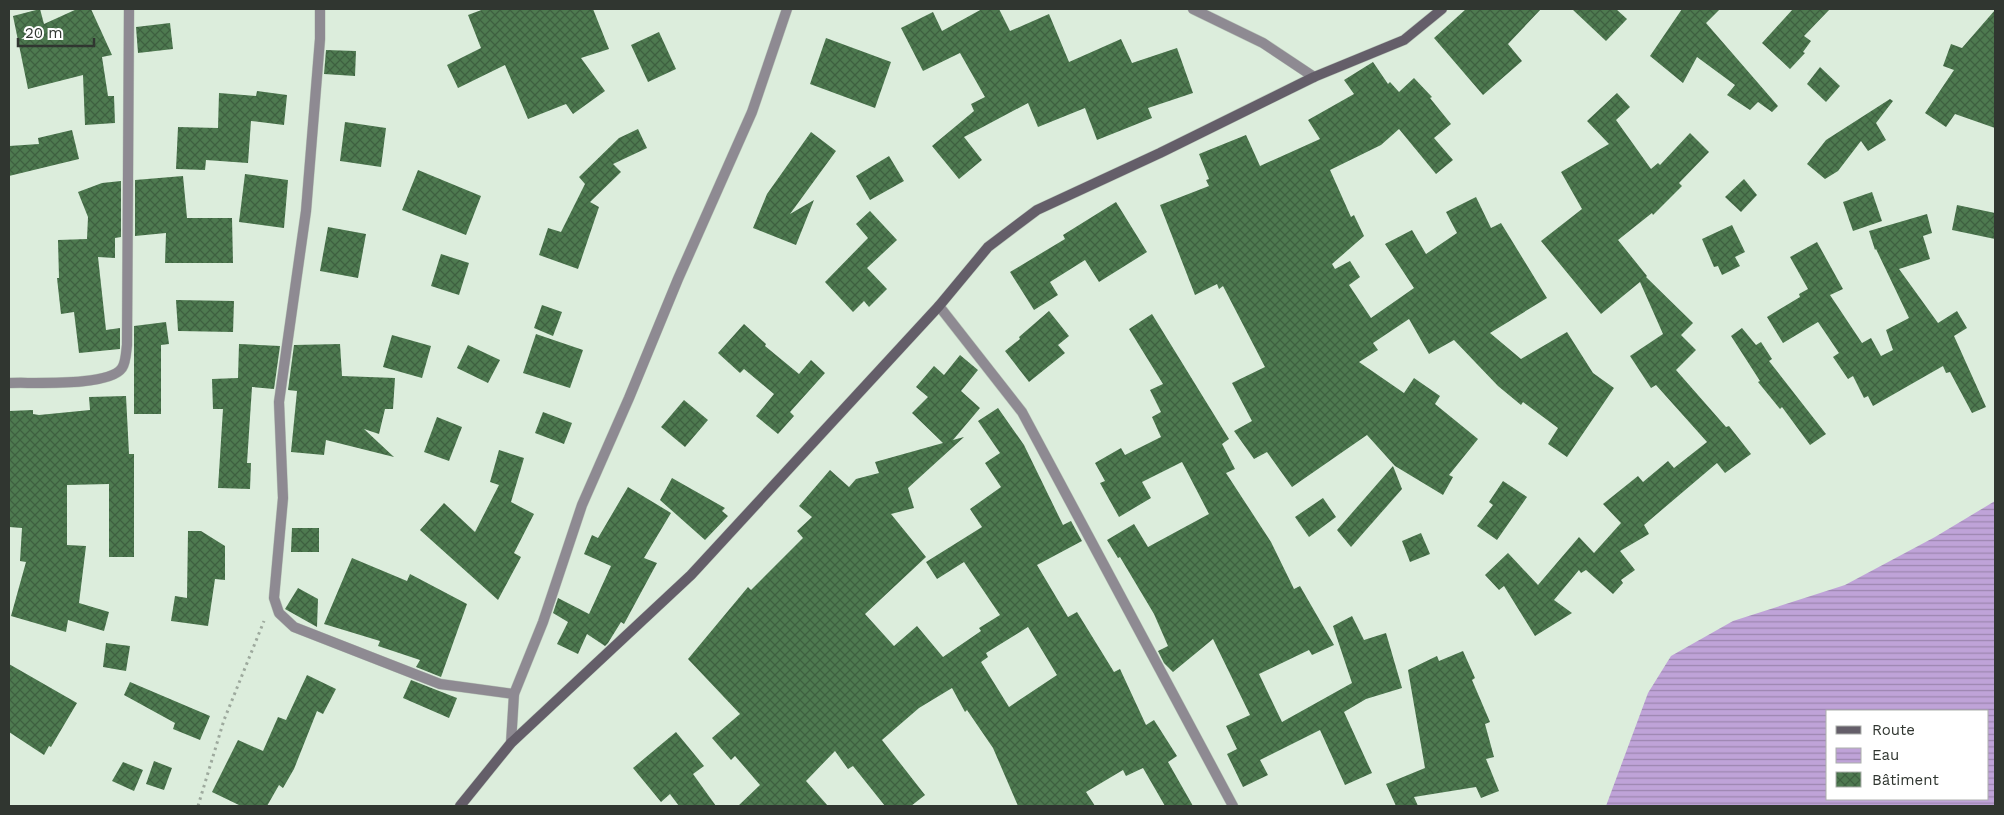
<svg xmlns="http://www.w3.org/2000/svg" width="2004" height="815" viewBox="0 0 2004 815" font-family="'Work Sans',sans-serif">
	<defs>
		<pattern id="water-rules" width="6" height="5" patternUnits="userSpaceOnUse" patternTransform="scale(1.25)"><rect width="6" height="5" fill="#bfa3d8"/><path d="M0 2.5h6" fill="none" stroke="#9c86b0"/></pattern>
		<pattern id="building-cross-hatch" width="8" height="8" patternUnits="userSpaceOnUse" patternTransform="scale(1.25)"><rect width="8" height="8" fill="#4e7a50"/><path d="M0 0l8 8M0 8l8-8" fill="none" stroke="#3e6040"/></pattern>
	</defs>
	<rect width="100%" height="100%" fill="#dceddc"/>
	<!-- water -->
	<path fill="url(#water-rules)" fill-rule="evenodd" d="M1995,501V806H1606L1648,693L1671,656L1733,621L1845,585L1935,537ZM1828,711H1988V799H1828Z"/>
	<!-- building -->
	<g fill="url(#building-cross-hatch)" fill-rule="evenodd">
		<path d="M40,9L44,24L77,9H91L112,55L102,57L108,96H114L115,123L85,125L83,75L28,89L13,16Z"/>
		<path d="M484,9H593L609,49L581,58L605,91L573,114L566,104L528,119L505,65L458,88L447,65L481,48L468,15Z"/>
		<path d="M982,9H999L1010,31L1049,14L1069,62L1121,39L1132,63L1177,48L1193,93L1148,108L1152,118L1097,140L1085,108L1038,127L1028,103L964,137L982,160L959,179L932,146L974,111L971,104L985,97L960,53L923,71L901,28L933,12L942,31Z"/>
		<path d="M1466,9H1541L1508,44L1522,61L1483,95L1434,38Z"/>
		<path d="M1572,9H1616L1627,19L1606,41Z"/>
		<path d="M1682,9H1720L1706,23L1778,106L1772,112L1758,102L1750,110L1727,95L1735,85L1697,57L1683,83L1650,56Z"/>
		<path d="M1793,9H1830L1804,36L1811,41L1803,52L1805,53L1790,69L1762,43Z"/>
		<path d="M1995,10V128L1955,114L1946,127L1925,113L1954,70L1943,66L1951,44L1962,48Z"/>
		<path d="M170,23L173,49L138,53L136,27Z"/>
		<path d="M659,32L676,69L648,82L631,45Z"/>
		<path d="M826,38L891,62L875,108L810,84Z"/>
		<path d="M326,50L356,51L355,76L324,74Z"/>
		<path d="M1373,62L1388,84L1390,82L1399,92L1414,78L1432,97L1430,98L1451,124L1434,138L1453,160L1436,174L1399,129L1381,145L1330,170L1351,217L1354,215L1364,236L1332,264L1335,269L1350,261L1360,277L1349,285L1371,318L1414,288L1385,244L1412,230L1426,254L1457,233L1446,212L1476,197L1491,228L1501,223L1547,298L1490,333L1521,359L1567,332L1593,373L1614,388L1567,457L1548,444L1558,428L1523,402L1521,405L1498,386L1454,340L1429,354L1409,319L1373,343L1378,350L1359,362L1404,393L1414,378L1440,396L1435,404L1478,439L1449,475L1453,477L1443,495L1395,466L1367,435L1292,487L1267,452L1254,459L1234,431L1252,421L1232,383L1265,367L1223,286L1219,289L1217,284L1195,295L1160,205L1209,186L1206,180L1209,179L1199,154L1246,135L1260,166L1320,139L1308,120L1354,94L1344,80Z"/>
		<path d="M1820,67L1840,86L1826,102L1807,84Z"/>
		<path d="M257,91L287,95L284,125L251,121L248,163L206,160L205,170L176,169L178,127L218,128L219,93L256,96Z"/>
		<path d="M1617,93L1630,107L1616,120L1651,169L1658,163L1660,165L1690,133L1709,152L1679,183L1682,186L1653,215L1652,213L1618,240L1647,276L1646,277L1693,323L1681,335L1696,350L1676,370L1726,427L1729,426L1751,454L1725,473L1717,463L1644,525L1649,534L1620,551L1635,570L1621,580L1623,583L1613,594L1586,570L1581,573L1579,570L1554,600L1572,613L1535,636L1504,586L1499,590L1485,575L1508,553L1538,585L1579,537L1594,553L1621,523L1603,504L1638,476L1643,482L1668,461L1674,468L1707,442L1656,385L1651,388L1630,356L1663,334L1640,282L1601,314L1541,241L1582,209L1561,172L1609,144L1587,121Z"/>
		<path d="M1890,99L1893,101L1876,123L1886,140L1868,151L1861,141L1838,171L1825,179L1807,164L1826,140Z"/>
		<path d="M345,122L386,128L381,167L340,161Z"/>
		<path d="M638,129L647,148L613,164L621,172L590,202L599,207L578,269L539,255L548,228L561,232L585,184L579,177L619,138Z"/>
		<path d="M72,130L79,159L9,176V146L39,144L38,138Z"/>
		<path d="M811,132L836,151L790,214L814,200L796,245L753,228L767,194Z"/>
		<path d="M889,156L904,181L870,200L856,176Z"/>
		<path d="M418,170L481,196L466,235L402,210Z"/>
		<path d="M245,174L288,180L284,228L239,222Z"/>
		<path d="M183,176L187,218H232L233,263H165L166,233L135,236V180Z"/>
		<path d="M1744,179L1757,195L1741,212L1725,197Z"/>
		<path d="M121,181V237L115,238V258L98,257L106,330L120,328V349L79,353L74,312L61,314L57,278H59L58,240L87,239L88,217L78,192L102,183Z"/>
		<path d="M1872,192L1882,221L1853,231L1843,202Z"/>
		<path d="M1116,202L1147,252L1099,282L1085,260L1050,282L1058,295L1034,310L1010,272L1065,239L1063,235Z"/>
		<path d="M1957,205L1995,213V239L1952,230Z"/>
		<path d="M870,211L897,240L867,268L887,289L869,307L864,301L853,312L825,282L868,238L856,224Z"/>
		<path d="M1927,214L1932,233L1923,236L1930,259L1899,269L1938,323L1957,311L1967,328L1954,336L1986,407L1972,413L1950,372L1946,373L1943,366L1873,406L1868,396L1864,398L1853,376L1848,379L1833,357L1839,353L1818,322L1783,343L1767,317L1800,297L1799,294L1808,289L1790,257L1817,242L1843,289L1830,295L1862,343L1871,338L1881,356L1893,350L1886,330L1909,318L1876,249L1875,250L1869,231Z"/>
		<path d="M1732,225L1745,252L1735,257L1740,266L1722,275L1718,266L1714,267L1702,239Z"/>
		<path d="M328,227L366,234L358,278L320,271Z"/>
		<path d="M441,254L469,263L459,295L431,286Z"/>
		<path d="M176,300L234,301L233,332L178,331Z"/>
		<path d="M542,305L562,312L553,336L534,328Z"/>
		<path d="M1049,311L1069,336L1058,345L1065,353L1029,382L1005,351L1020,339L1019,337Z"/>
		<path d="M1152,314L1229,439L1222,444L1235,469L1226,473L1271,542L1294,589L1300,586L1334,645L1312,655L1309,650L1259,674L1282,722L1352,683L1333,626L1352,616L1364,640L1386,633L1402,688L1366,699L1344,712L1372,773L1345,785L1320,730L1260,760L1268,775L1243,787L1227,754L1237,749L1226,726L1250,715L1213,639L1173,672L1164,663L1158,651L1168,646L1154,614L1120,557L1118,558L1107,540L1134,524L1148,547L1209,514L1182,462L1142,482L1151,498L1119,517L1100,483L1105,481L1095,463L1121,448L1125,455L1161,437L1152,417L1161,412L1150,390L1163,384L1129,329Z"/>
		<path d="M166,322L169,344L161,345V414H134V326Z"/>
		<path d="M744,324L766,344L765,346L799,374L811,360L825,373L790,412L794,416L778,434L756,416L774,394L744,369L740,373L718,353Z"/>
		<path d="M1742,328L1756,345L1761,342L1772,359L1769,361L1826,434L1810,445L1782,407L1780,409L1758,382L1760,381L1731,336Z"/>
		<path d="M536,334L583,350L570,388L523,373Z"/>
		<path d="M392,335L431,346L422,378L383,367Z"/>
		<path d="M239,344L280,346L274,389L252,387L247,463H251L250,489L218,488L223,409H213L212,379L238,378Z"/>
		<path d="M340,344L342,376L395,378L393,409H385L379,434L364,429L394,457L326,440L324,455L291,452L297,391L288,390L294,345Z"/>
		<path d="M468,345L500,360L488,383L457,368Z"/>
		<path d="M960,355L978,370L961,391L980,408L953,440L964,437L908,488L914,508L891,514L926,557L865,614L894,646L917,626L943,657L981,631L979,628L1000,615L964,562L937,579L926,562L982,527L970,509L1001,487L985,463L1000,453L978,421L998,408L1024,445L1063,525L1071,521L1082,541L1037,565L1068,617L1077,612L1114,672L1120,669L1146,725L1154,720L1177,756L1168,762L1193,806H1165L1143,768L1126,776L1123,770L1086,792L1095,806H1018L993,748L967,710L965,712L952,688L919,708L882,740L925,795L911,806H885L853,766L848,769L835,751L806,781L828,806H738L760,785L735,756L731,760L712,738L740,714L688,659L748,587L751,590L803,538L797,531L812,517L799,506L830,470L849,487L856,479L879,473L875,462L943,443L912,413L928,397L916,387L934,366L944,375ZM1028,627L1057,675L1009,707L981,662L988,657L986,653Z"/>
		<path d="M126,396L129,454H134V557H109V484L67,485V545L86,546L79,603L109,612L104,631L68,620L66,632L11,616L26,562L20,561L22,528L9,527V411L33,410V414L39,415L90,410L89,397Z"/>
		<path d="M684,400L708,420L685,447L661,427Z"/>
		<path d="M543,412L572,423L564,444L535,433Z"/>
		<path d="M437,417L462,427L449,461L424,452Z"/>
		<path d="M499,450L524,458L511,502L534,514L514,553L521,557L498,600L420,530L444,503L475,532L499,485L490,482Z"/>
		<path d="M1393,466L1402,489L1351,547L1337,530Z"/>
		<path d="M672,478L725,508L722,511L728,516L705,540L660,500Z"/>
		<path d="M1503,481L1527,497L1497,540L1477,526L1493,505L1489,502Z"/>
		<path d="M628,487L671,513L644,558L657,563L624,624L621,622L608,643L605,646L587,634L578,654L557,644L568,622L553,613L558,598L589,614L611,566L584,554L592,535L598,538Z"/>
		<path d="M1323,498L1336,517L1309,537L1295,517Z"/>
		<path d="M292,528H319V552H291Z"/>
		<path d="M188,531H201L225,546V580L215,579L208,626L171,621L175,596L187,598Z"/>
		<path d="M1421,533L1430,554L1410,562L1402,541Z"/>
		<path d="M352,558L407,581L410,574L467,604L441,677L416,667L420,660L378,646L380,641L324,624Z"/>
		<path d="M298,588L318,599L317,627L285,609Z"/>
		<path d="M106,643L130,646L126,671L103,667Z"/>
		<path d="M1463,651L1475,678L1472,680L1490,722L1485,724L1494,757L1486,759L1499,791L1481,798L1476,787L1414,797L1418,806H1396L1386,784L1425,768L1408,670L1437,656L1439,661Z"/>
		<path d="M9,664L77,703L51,747L49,746L44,755L9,732Z"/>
		<path d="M307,675L336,689L323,714L317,711L294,769L283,788L279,785L267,806H241L212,792L238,740L263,751L278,717L286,720Z"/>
		<path d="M411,680L457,698L449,718L403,698Z"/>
		<path d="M130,682L210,716L200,740L173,729L175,723L124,695Z"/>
		<path d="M676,732L704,766L693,774L716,806H679L670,794L661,802L633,768Z"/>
		<path d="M154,761L172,768L164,790L146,784Z"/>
		<path d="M123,762L143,770L134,791L112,781Z"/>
	</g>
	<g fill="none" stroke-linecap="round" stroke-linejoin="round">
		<defs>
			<g id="street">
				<path d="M320,9V39L306,211L279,402L283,498L274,598L279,613L294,627L440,684L514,694"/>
				<path d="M1193,9L1263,43L1314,77"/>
				<path d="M939,306L1022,412L1233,806"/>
				<path d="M9,383C32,382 109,387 122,368C126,362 126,352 127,345L129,9"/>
				<path d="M511,743L514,694L543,622L582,505L629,398L678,279L752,112L787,9"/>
			</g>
			<path id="secondary" d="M460,806L511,743L691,575L939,306L988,247L1037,210L1160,153L1314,77L1404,40L1442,9"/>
		</defs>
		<!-- street casing -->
		<use href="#street" stroke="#bac8ba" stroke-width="11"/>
		<!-- secondary casing -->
		<use href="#secondary" stroke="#bac8ba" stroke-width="11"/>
		<!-- path -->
		<path stroke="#9da99d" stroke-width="3" stroke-dasharray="2.5 4" stroke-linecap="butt" d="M198,806L224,720L264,621"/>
		<!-- street -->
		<use href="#street" stroke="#8e8a92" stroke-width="10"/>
		<!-- secondary -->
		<use href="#secondary" stroke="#645e69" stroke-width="10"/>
	</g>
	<!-- border -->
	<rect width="2004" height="815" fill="none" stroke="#303630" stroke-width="20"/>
	<!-- legend -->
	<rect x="1826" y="710" width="162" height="90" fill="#ffffff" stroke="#acafac"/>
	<rect x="1836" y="726" width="25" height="8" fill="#645e69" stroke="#acafac"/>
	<text x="1872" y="735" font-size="15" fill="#303630">Route</text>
	<rect x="1836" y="748" width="25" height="15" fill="url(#water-rules)" stroke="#acafac"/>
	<text x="1872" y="760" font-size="15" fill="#303630">Eau</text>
	<rect x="1836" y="772" width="25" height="15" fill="url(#building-cross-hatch)" stroke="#acafac"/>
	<text x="1872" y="785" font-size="15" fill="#303630">Bâtiment</text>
	<!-- scale -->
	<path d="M18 38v8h76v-8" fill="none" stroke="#303630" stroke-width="2.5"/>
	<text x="25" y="38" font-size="15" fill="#303630" stroke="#ffffff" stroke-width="4" paint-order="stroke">20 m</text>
</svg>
